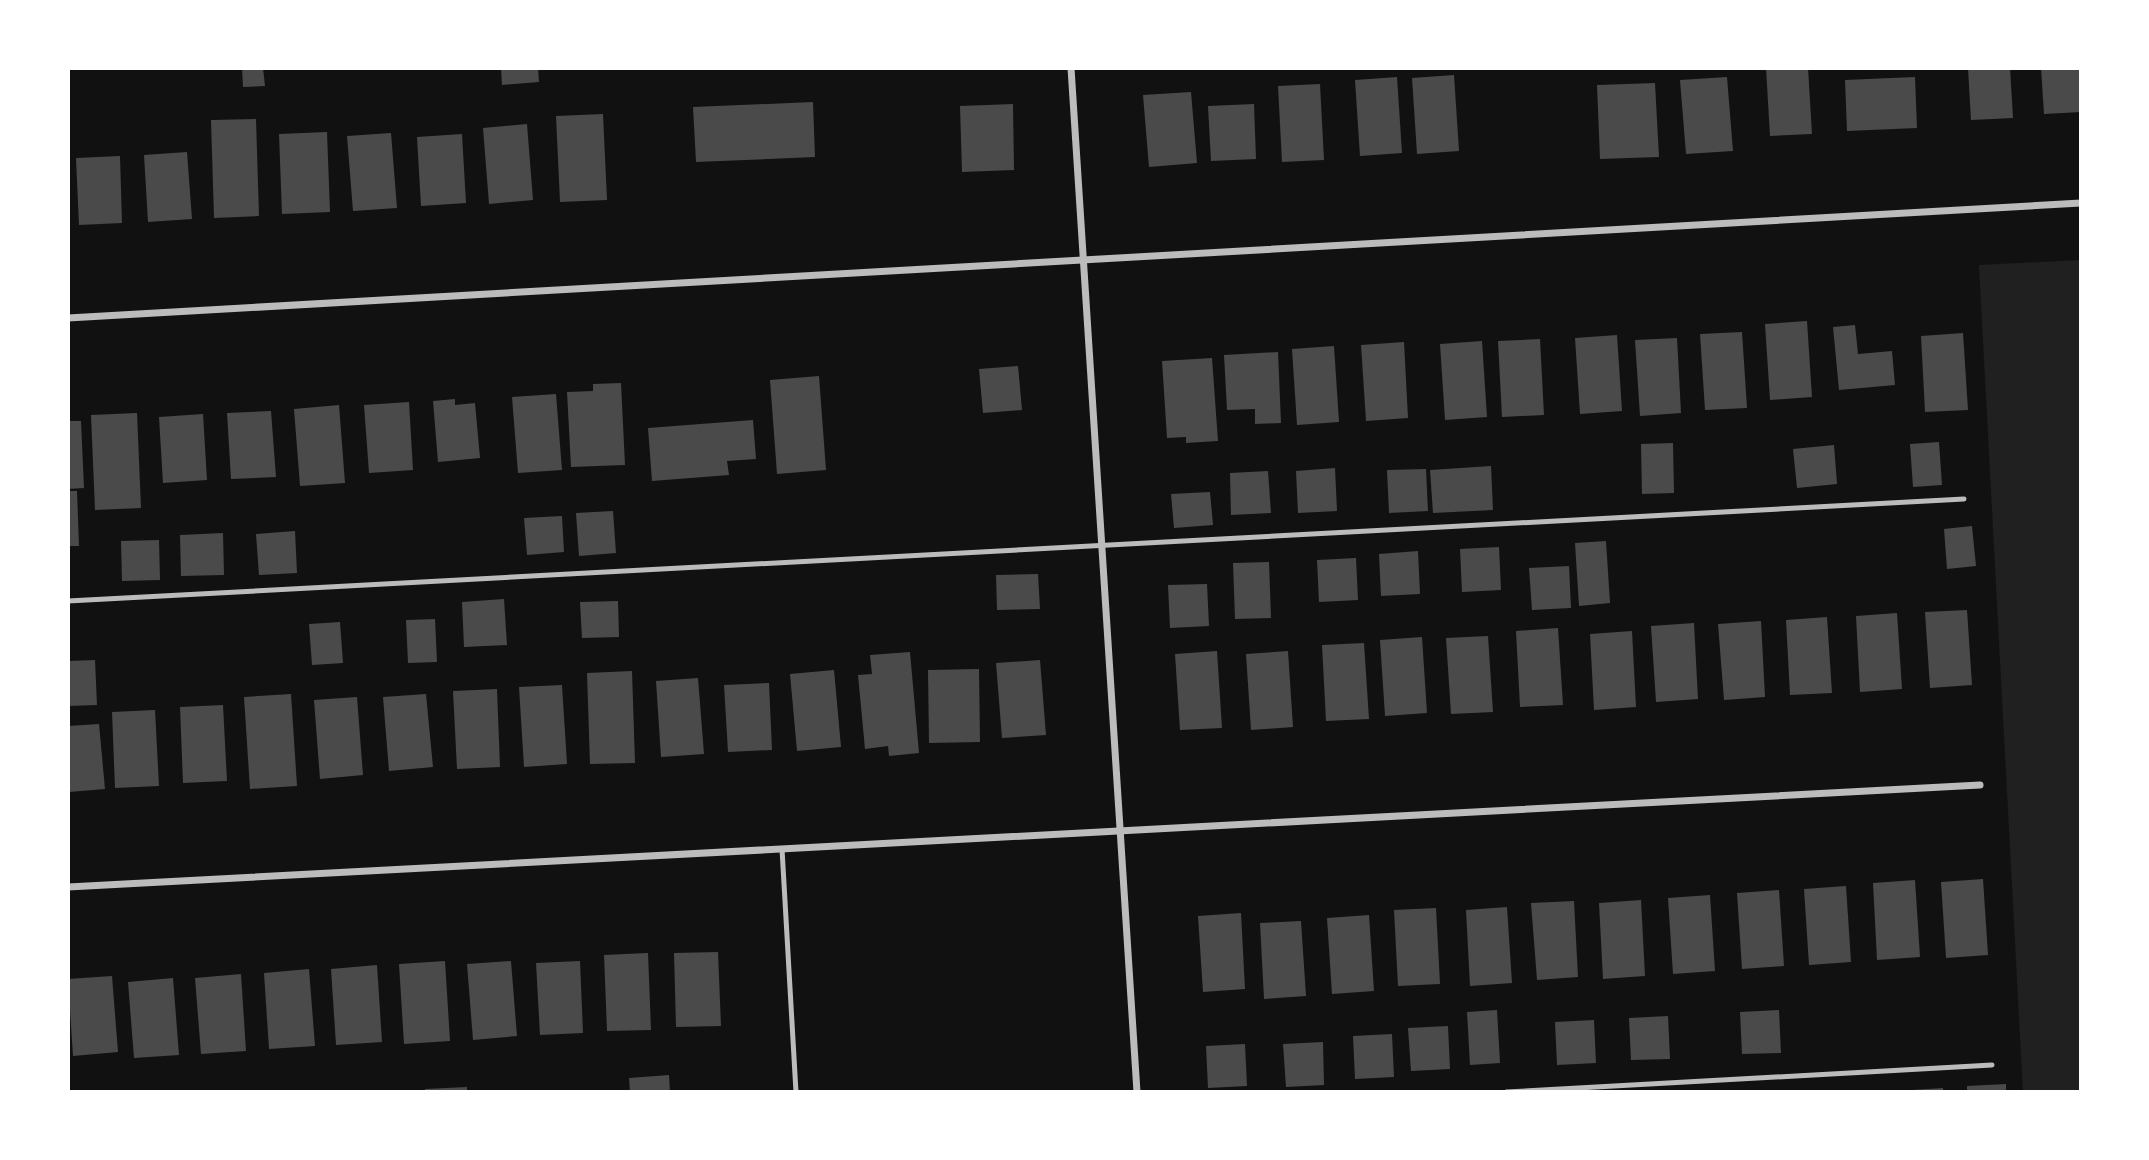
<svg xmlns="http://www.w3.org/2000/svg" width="2149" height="1160" viewBox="0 0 2149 1160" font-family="Rubik,sans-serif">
	<rect width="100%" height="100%" fill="#111"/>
	<!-- green -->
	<path fill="#202020" d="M2081,260V1092H2023L1979,265Z"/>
	<!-- building -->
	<g fill="#4a4a4a">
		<path d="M242,68H263L265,86L243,87Z"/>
		<path d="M501,68H538L539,82L502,85Z"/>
		<path d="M1766,68H1808L1812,134L1770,136Z"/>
		<path d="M1968,68H2010L2013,118L1971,120Z"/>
		<path d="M2041,68H2081V112L2044,114Z"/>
		<path d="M1454,75L1459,151L1417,154L1412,78Z"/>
		<path d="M1397,77L1402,153L1360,156L1355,80Z"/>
		<path d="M1727,77L1733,151L1686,154L1680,80Z"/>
		<path d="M1915,77L1917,128L1847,131L1845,80Z"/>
		<path d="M1655,83L1659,157L1600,159L1597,85Z"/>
		<path d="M1320,84L1324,160L1282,162L1278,86Z"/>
		<path d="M1191,92L1197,163L1149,167L1143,95Z"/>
		<path d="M813,102L815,157L696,162L693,107Z"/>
		<path d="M1013,104L1014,170L962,172L960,106Z"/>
		<path d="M1254,104L1256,159L1211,161L1208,106Z"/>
		<path d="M603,114L607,200L560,202L556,116Z"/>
		<path d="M256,119L259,216L214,218L211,120Z"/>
		<path d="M527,124L533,200L489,204L483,128Z"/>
		<path d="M327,132L330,212L282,214L279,134Z"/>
		<path d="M391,133L397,208L353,211L347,136Z"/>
		<path d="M462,134L466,203L421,206L417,137Z"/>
		<path d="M187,152L192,219L148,222L144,155Z"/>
		<path d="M120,156L122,223L79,225L76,158Z"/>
		<path d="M1807,321L1812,397L1770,400L1765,324Z"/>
		<path d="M1855,325L1858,354L1892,351L1895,385L1839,390L1833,327Z"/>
		<path d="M1742,332L1747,408L1705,410L1700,334Z"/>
		<path d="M1963,333L1968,410L1925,412L1921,336Z"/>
		<path d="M1617,335L1622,411L1580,414L1575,338Z"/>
		<path d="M1677,338L1681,413L1640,416L1635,340Z"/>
		<path d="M1540,339L1544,415L1502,417L1498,341Z"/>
		<path d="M1482,341L1487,417L1445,420L1440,344Z"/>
		<path d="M1404,342L1408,418L1366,421L1361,345Z"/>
		<path d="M1334,346L1339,422L1297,425L1292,349Z"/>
		<path d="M1278,352L1281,423L1255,424V409L1227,410L1224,355Z"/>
		<path d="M1212,358L1218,441L1186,443V437L1167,438L1162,361Z"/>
		<path d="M1018,366L1022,410L983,413L979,369Z"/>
		<path d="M819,376L826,470L777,474L770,380Z"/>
		<path d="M621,383L625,465L571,467L567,392L593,391V384Z"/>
		<path d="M556,394L562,470L518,473L512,397Z"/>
		<path d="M455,399V405L475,403L480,458L438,462L433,401Z"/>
		<path d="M409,402L413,470L369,473L364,405Z"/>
		<path d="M339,405L345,483L300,486L294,409Z"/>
		<path d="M271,411L276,477L231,479L227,413Z"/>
		<path d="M137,413L141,508L95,510L91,415Z"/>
		<path d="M203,414L207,480L163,483L159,417Z"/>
		<path d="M753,420L756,459L727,461L729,475L652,481L648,428Z"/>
		<path d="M68,421H81L84,488L68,489Z"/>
		<path d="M1939,442L1942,485L1913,487L1910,444Z"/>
		<path d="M1673,443L1674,493L1642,494L1641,444Z"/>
		<path d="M1834,445L1837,484L1797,488L1793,449Z"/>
		<path d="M1491,466L1493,510L1433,513L1430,470Z"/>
		<path d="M1335,468L1337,511L1298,513L1296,471Z"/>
		<path d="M1426,469L1428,511L1389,513L1387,470Z"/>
		<path d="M1268,471L1271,513L1231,515L1230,473Z"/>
		<path d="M68,491H77L79,546H68Z"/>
		<path d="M1210,492L1213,525L1174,528L1171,494Z"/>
		<path d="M613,511L616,553L579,556L576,513Z"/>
		<path d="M562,516L564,552L527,555L524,518Z"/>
		<path d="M1972,526L1976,566L1947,569L1944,529Z"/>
		<path d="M295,531L297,573L259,575L256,534Z"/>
		<path d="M223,533L224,575L181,576L180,535Z"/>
		<path d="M159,540L160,580L122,581L121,541Z"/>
		<path d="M1606,541L1610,603L1579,606L1575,543Z"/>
		<path d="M1499,547L1501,590L1462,592L1460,549Z"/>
		<path d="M1418,551L1420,594L1381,596L1379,554Z"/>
		<path d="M1356,558L1358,600L1319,602L1317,560Z"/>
		<path d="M1269,562L1271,618L1235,619L1233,563Z"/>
		<path d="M1569,566L1571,608L1532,610L1529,568Z"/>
		<path d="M1038,574L1040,609L997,610L996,575Z"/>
		<path d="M1207,584L1209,626L1170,628L1168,585Z"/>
		<path d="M504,599L507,645L464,647L462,602Z"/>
		<path d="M618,601L619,637L582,638L580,602Z"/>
		<path d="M1967,610L1972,685L1930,688L1925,612Z"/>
		<path d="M1897,613L1902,689L1860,692L1856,616Z"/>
		<path d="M1827,617L1832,693L1790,695L1786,620Z"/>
		<path d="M435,619L437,662L408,663L406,620Z"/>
		<path d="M1761,621L1765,697L1724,700L1718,624Z"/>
		<path d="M340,622L343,663L312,665L309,624Z"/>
		<path d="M1694,623L1698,699L1656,702L1651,626Z"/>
		<path d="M1558,628L1563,705L1520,707L1516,631Z"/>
		<path d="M1632,631L1636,707L1594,710L1590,634Z"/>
		<path d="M1488,636L1493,712L1451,714L1446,638Z"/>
		<path d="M1422,637L1427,713L1385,716L1380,640Z"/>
		<path d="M1364,643L1369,719L1326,721L1322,645Z"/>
		<path d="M1217,651L1222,728L1180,730L1175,654Z"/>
		<path d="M1288,651L1293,727L1251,730L1246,654Z"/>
		<path d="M910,652L919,753L889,756L888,746L865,749L858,675L872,674L870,655Z"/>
		<path d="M95,660L97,705L68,706V661Z"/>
		<path d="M1040,660L1046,735L1002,738L996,663Z"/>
		<path d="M979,669L980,742L929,743L928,670Z"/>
		<path d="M834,670L841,747L797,751L790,674Z"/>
		<path d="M632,671L635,763L590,764L587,673Z"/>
		<path d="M698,678L704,754L661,757L656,681Z"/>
		<path d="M769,683L772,750L728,752L724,685Z"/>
		<path d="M562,685L567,764L524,767L519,687Z"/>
		<path d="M497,689L500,767L457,769L453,691Z"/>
		<path d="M291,694L297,786L250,789L244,697Z"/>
		<path d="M426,694L433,767L389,771L383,697Z"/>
		<path d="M357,697L363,775L320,779L314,700Z"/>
		<path d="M223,705L227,781L183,783L180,707Z"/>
		<path d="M155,710L159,786L115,788L112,712Z"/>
		<path d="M99,724L105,789L69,792L68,726Z"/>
		<path d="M1983,879L1988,955L1946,958L1941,882Z"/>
		<path d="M1915,880L1920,957L1877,960L1873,883Z"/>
		<path d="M1846,886L1851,962L1809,965L1804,889Z"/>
		<path d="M1779,890L1784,966L1742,969L1737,893Z"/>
		<path d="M1710,895L1715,971L1673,974L1668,898Z"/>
		<path d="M1641,900L1645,976L1603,979L1599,903Z"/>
		<path d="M1574,901L1578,977L1537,980L1531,903Z"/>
		<path d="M1507,907L1512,983L1470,986L1466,910Z"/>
		<path d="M1436,908L1440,984L1398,986L1394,910Z"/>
		<path d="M1241,913L1245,989L1203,992L1198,916Z"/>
		<path d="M1369,915L1374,991L1332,994L1327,918Z"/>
		<path d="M1301,921L1306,996L1264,999L1260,923Z"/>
		<path d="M718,952L721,1026L676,1027L674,953Z"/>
		<path d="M648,953L651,1030L607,1031L604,955Z"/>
		<path d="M445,961L450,1041L404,1044L399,964Z"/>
		<path d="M511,961L517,1036L473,1040L467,964Z"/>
		<path d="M580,961L583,1033L540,1035L536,963Z"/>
		<path d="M377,965L382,1042L336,1045L331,969Z"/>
		<path d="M309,969L315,1046L269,1049L264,973Z"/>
		<path d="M241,974L246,1051L201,1054L195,978Z"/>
		<path d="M112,976L118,1052L73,1056L68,979Z"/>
		<path d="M173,978L179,1055L134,1058L128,982Z"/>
		<path d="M1497,1010L1500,1063L1470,1065L1467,1012Z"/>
		<path d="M1779,1010L1781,1053L1742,1054L1740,1012Z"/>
		<path d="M1668,1016L1670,1059L1631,1060L1629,1018Z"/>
		<path d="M1594,1020L1596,1063L1557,1065L1555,1022Z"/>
		<path d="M1448,1026L1450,1069L1411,1071L1408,1028Z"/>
		<path d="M1392,1034L1394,1077L1355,1079L1353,1036Z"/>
		<path d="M1323,1042L1324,1085L1286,1087L1283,1044Z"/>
		<path d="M1245,1044L1247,1086L1208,1088L1206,1046Z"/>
		<path d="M669,1075L670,1092H630L629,1078Z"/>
		<path d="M2006,1084V1092H1967V1086Z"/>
		<path d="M467,1087V1092H425V1089Z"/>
		<path d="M1943,1088V1092H1912V1090Z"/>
	</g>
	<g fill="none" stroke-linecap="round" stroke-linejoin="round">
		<!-- service -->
		<g stroke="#bcbcbc" stroke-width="5">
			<path d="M68,601L1964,499"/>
			<path d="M782,849L796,1092"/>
			<path d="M1506,1092L1992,1065"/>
		</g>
		<!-- minor -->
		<g stroke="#bcbcbc" stroke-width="7">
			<path d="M1071,68L1137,1092"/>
			<path d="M68,318L2081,203"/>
			<path d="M68,887L1980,785"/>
		</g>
	</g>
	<!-- border -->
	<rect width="2149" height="1160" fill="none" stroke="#ffffff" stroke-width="140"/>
</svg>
